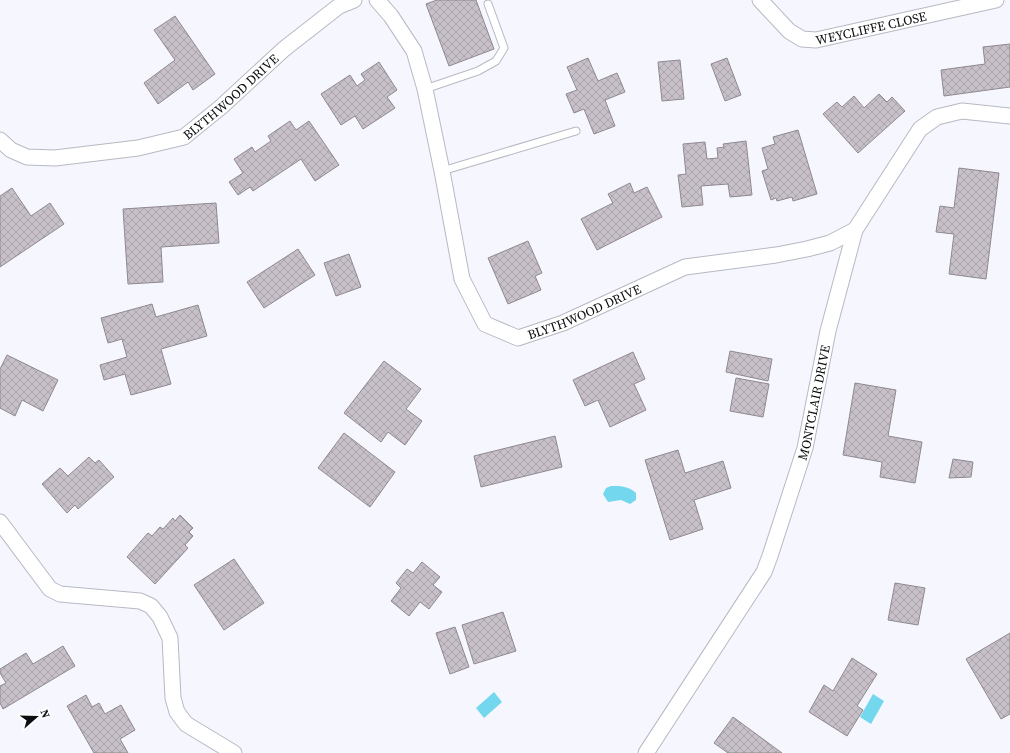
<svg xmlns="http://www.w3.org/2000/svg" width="1010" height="753" viewBox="0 0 1010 753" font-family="'Source Serif 4',serif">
	<defs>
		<pattern id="building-cross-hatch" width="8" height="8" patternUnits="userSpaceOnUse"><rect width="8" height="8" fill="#c7c0c8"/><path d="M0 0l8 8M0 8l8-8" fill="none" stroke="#aaa4ab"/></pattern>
	</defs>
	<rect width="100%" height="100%" fill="#f6f7fe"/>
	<!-- water -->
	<g fill="#73d7ed">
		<path d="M611,486C620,486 629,486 636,493V500L630,504L621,500L608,502L603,494L606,488Z"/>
		<path d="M494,692L502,702L484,718L476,708Z"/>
		<path d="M873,694L884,701L871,724L860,717Z"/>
	</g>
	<!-- building -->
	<g fill="url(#building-cross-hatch)" stroke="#8f8890">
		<path d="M437,0H476L494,49L449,66L426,4Z"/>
		<path d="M175,16L215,74L193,90L188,82L158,104L144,83L175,60L154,30Z"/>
		<path d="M1010,44V87L944,96L941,70L985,64L983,47Z"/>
		<path d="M588,58L598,81L617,73L625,92L605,100L615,126L594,134L584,109L574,113L566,94L577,90L567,67Z"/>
		<path d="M727,58L741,95L725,101L711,64Z"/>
		<path d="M680,60L684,99L662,101L658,62Z"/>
		<path d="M379,62L397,90L387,97L395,108L363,129L355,116L341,125L321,94L350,75L357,86L365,80L361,74Z"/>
		<path d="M879,94L887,102L892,97L905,111L858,153L823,114L837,102L842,107L854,96L864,108Z"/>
		<path d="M290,121L296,130L309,121L339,165L315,181L301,159L253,191L250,187L238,195L229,182L243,173L234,159L252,147L255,152L271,141L268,136Z"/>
		<path d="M798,130L817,194L793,201L792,197L777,201L776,198L771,200L762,171L768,169L762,148L775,144L773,137Z"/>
		<path d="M746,141L752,195L730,197L728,184L701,186L703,205L682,207L678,175L686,174L683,144L705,142L707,159L718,158L717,148L724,147L723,144Z"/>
		<path d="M959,168L999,173L986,279L949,274L954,234L936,232L940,206L954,208Z"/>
		<path d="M630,183L634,193L647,187L662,217L597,250L581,219L613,203L608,194Z"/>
		<path d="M12,188L31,216L50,203L64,224L0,267V196Z"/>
		<path d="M216,203L219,243L161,247L163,282L128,284L123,209Z"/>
		<path d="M528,241L542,273L535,276L541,290L508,304L488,258Z"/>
		<path d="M298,249L315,275L264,308L247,282Z"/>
		<path d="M349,254L361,287L336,296L324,263Z"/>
		<path d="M152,304L156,317L198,305L207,336L161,349L171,384L131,395L125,374L104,380L100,365L127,357L122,339L108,343L101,318Z"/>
		<path d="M730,351L772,359L768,381L726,372Z"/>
		<path d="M633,352L645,379L634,384L646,410L610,427L598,400L585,406L573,380Z"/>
		<path d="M7,355L58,380L43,411L22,400L15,416L0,408V369Z"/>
		<path d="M384,361L421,389L406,409L422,421L405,445L388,432L381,442L344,413Z"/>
		<path d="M736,378L769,384L763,417L730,411Z"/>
		<path d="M855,383L896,390L888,436L922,442L915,483L880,477L882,462L843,455Z"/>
		<path d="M344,433L395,472L370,507L318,468Z"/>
		<path d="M555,436L562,467L481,487L474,456Z"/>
		<path d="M678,450L685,473L723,461L731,488L694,500L703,529L670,540L645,460Z"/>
		<path d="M89,457L95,463L99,460L114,477L78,509L75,505L67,513L42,484L60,468L68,476Z"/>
		<path d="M953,459L973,462L971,477L949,478Z"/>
		<path d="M180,515L193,528L189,532L193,536L185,545L188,548L155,584L127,557L148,533L152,536L160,527L163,529L173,518L175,521Z"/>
		<path d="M234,559L264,603L224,630L194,585Z"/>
		<path d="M422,562L440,577L433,585L442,592L429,609L420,602L409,616L391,601L401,588L396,583L407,569L413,573Z"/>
		<path d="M895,583L925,588L918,625L888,620Z"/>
		<path d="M503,612L516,651L474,664L462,625Z"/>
		<path d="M455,627L469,667L450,674L436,633Z"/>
		<path d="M1010,633V714L1001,719L966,659Z"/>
		<path d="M63,646L75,666L3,709L0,703V686L6,683L0,673V669L26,653L33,664Z"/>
		<path d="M852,658L877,674L857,706L863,710L847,736L809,712L824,685L833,691Z"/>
		<path d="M86,695L92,707L99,703L105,714L121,705L135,730L120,739L128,753H94L67,706Z"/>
		<path d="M733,717L782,753H728L714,743Z"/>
	</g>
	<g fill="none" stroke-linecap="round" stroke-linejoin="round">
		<defs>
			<g id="lane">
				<path d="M425,89L478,71L496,61L504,48L488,4"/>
				<path d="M442,171L576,131"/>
			</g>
			<g id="street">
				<path id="s1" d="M377,0L391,16L414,51L425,89L442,171L462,279L485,324L518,338L563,323L685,267L776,255L807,249L830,243L855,230"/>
				<path id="s2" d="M760,0L789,31L802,39L816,40L996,0"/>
				<path id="s3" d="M0,140L11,150L27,157L55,158L138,148L184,137L221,107L284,49L339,6L354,0"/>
				<path d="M0,522L50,589L60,594L140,601L151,606L160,617L170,638L173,698L177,712L186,724L234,753"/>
				<path id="s4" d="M646,753L764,572L770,556L805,448L828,331L855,230L920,129L937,117L962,111L1010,116"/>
			</g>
		</defs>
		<!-- lane casing -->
		<use href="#lane" stroke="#b7b9c3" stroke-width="9"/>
		<!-- street casing -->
		<use href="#street" stroke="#b7b9c3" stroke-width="17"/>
		<!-- lane -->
		<use href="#lane" stroke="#fff" stroke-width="7"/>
		<!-- street -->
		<use href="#street" stroke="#fff" stroke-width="15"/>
	</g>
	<g text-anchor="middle" stroke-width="3.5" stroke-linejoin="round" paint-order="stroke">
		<!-- street labels -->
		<g font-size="13" fill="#0c0d10" stroke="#fff">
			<text dy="5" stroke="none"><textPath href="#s2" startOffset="128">WEYCLIFFE CLOSE</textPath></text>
			<text dy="5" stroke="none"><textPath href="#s3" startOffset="253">BLYTHWOOD DRIVE</textPath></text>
			<text dy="5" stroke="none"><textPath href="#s1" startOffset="454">BLYTHWOOD DRIVE</textPath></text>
			<text dy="5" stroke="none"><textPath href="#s4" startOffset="393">MONTCLAIR DRIVE</textPath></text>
		</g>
	</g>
	<!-- north arrow -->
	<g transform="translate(36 717) rotate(70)" stroke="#ffffff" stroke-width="3" paint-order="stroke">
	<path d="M0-3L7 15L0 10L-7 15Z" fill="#0c0d10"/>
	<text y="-6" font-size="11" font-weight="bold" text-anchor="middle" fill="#0c0d10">N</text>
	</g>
</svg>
